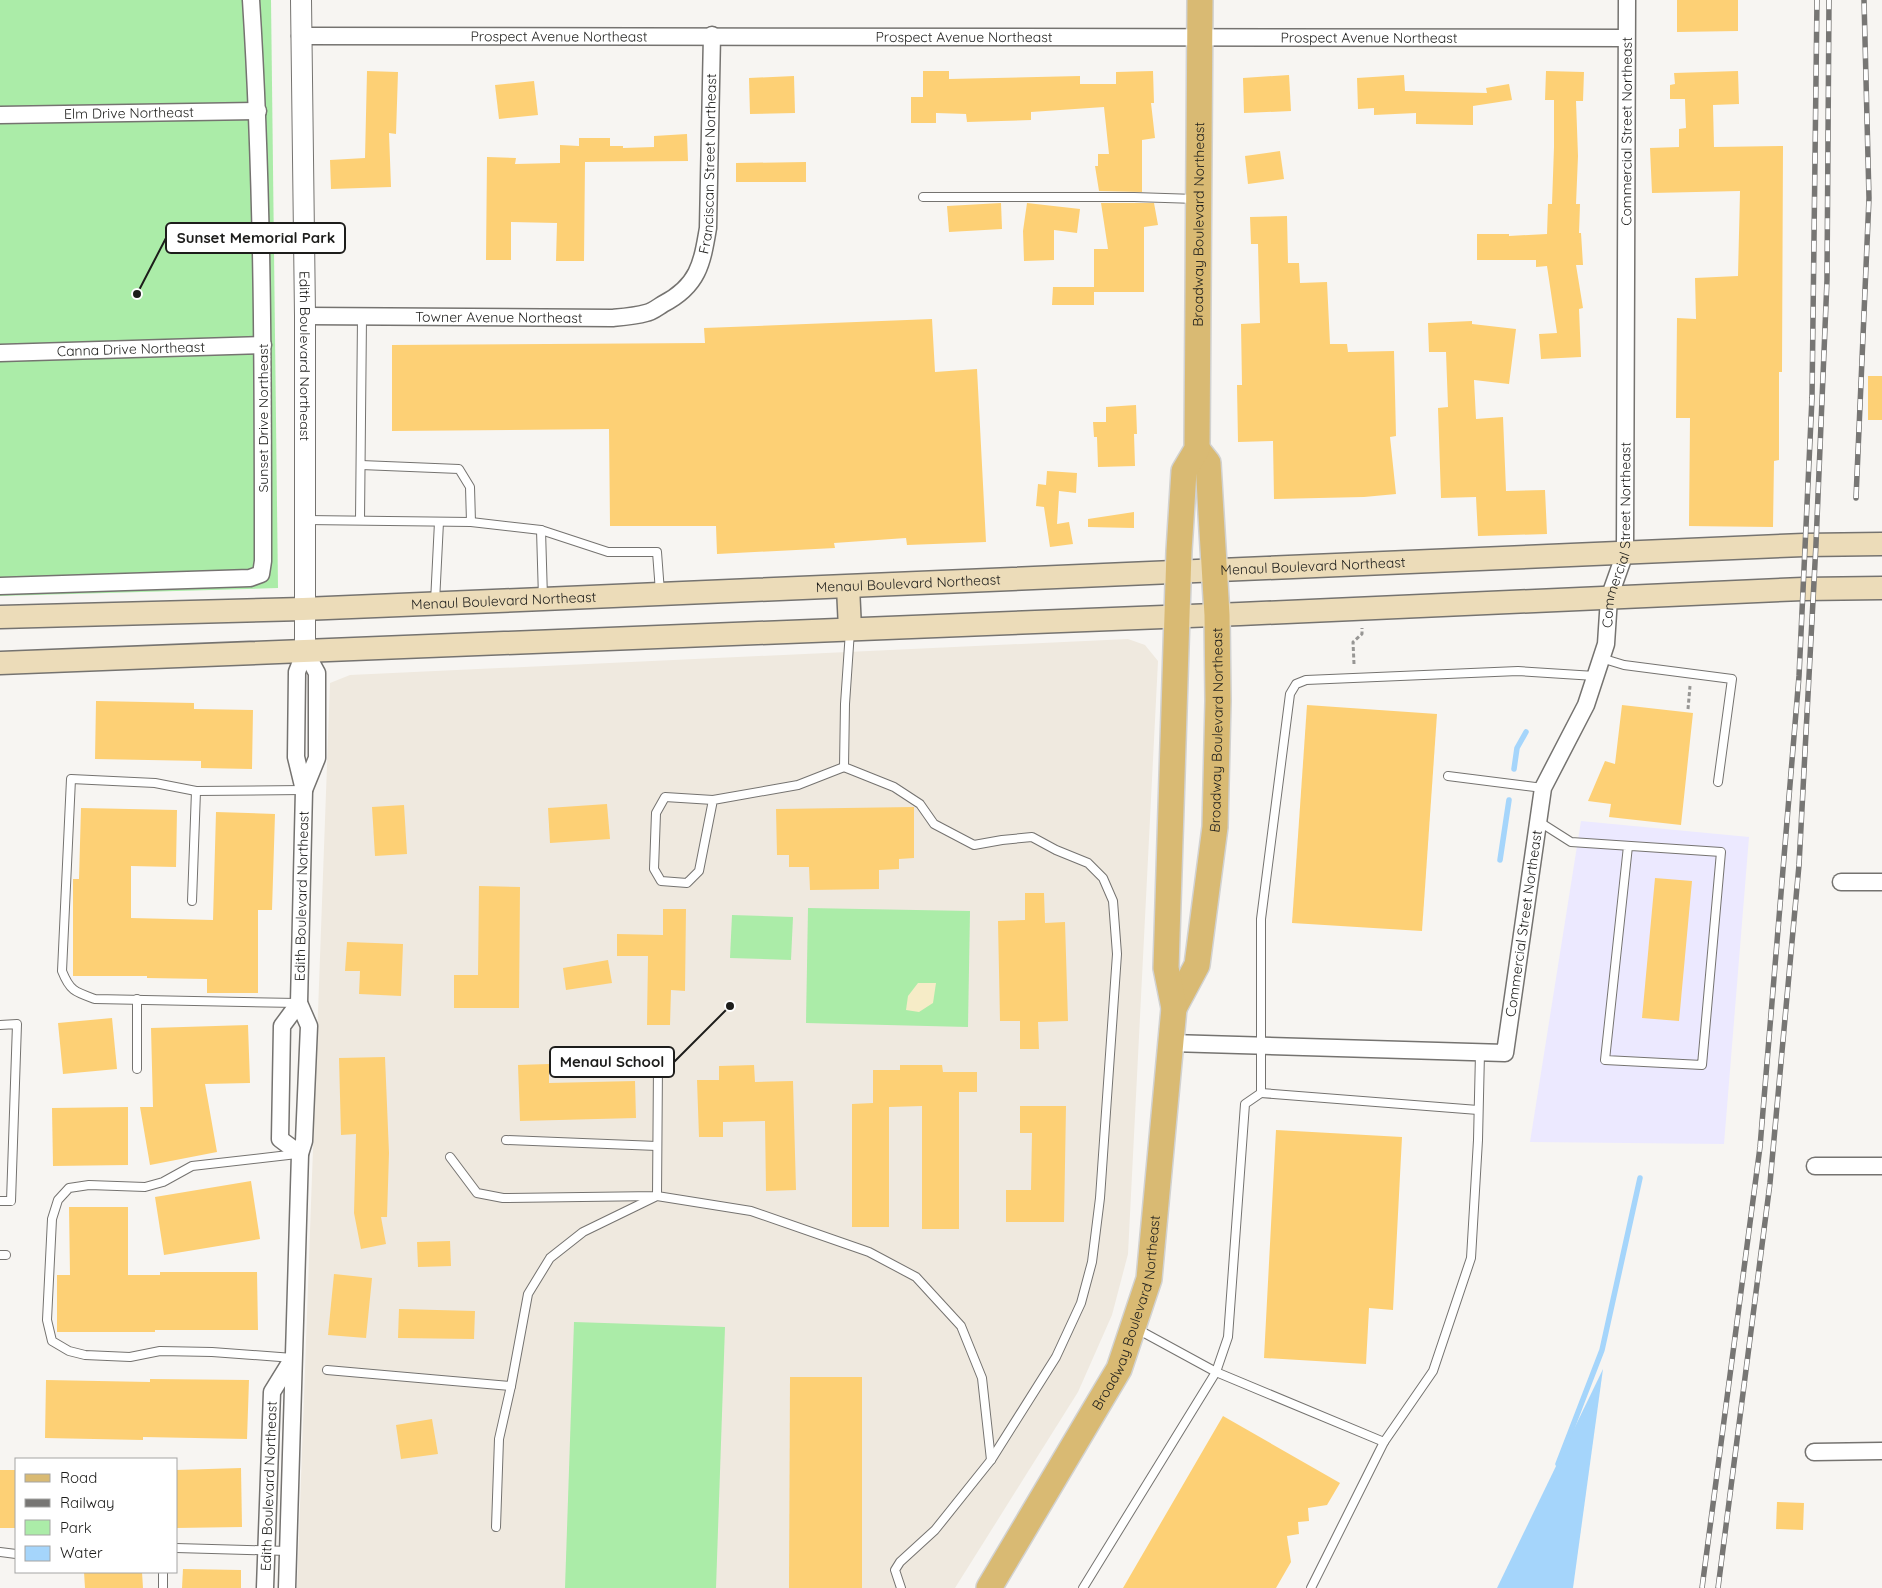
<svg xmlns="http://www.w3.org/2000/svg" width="1882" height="1588" viewBox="0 0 1882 1588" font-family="Quicksand,sans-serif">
	<rect width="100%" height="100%" fill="#f7f5f2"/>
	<!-- built -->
	<path fill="#efe9df" d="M1128,639L1145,645L1158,661L1128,1254L1112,1315L1078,1392L955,1588H297L330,683L350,675Z"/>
	<!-- industrial -->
	<path fill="#ece9ff" d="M1581,821L1749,837L1724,1144L1530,1142Z"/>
	<!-- green -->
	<g fill="#abeca8">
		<path d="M0,0H271L278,588L0,596Z"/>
		<path d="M808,908L970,911L968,1027L806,1023Z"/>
		<path d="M732,915L793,917L791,960L730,958Z"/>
		<path d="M574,1322L725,1327L716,1588H565Z"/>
	</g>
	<!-- sand -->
	<path fill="#f6ecc7" d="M918,983H936L933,1003L919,1012L906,1010L908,996Z"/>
	<!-- water -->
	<path fill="#a5d5fb" d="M1603,1369L1573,1588H1497Z"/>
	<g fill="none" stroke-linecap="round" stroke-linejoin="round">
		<!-- stream -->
		<g stroke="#a5d5fb" stroke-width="5.5">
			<path d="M1514,769L1517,748L1526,732"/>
			<path d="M1500,860L1509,800"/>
			<path d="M1558,1464L1602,1350L1640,1178"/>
		</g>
	</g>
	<!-- building -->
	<g fill="#fdd075">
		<path d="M1677,0H1738V31L1677,32Z"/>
		<path d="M367,71L398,72L396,134L389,133L391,187L331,189L330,160L365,158Z"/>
		<path d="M923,71H949V79L1080,76V84H1116V72L1153,71L1154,103H1151L1155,138L1142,140V192L1099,191L1095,166H1098V154H1109L1104,107L1031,112V120L967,122L966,114L936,113V123H911V97H923Z"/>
		<path d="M1546,71L1584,72L1583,101H1576L1578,156L1576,204H1580L1579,233H1581L1583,265H1576L1583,308L1579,309L1581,357L1541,359L1539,334L1557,333L1547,266L1536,267V260H1477V234H1509V236L1547,234L1548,204H1552L1554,147V100H1545Z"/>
		<path d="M1738,71L1739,104L1713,105L1714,147L1783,146L1782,372H1779V460L1774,461L1773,527L1689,526L1690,418H1676L1677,318L1696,319L1695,278L1738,276L1740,191L1652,193L1650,148L1679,147V129L1686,128L1685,99H1670V85L1675,84L1674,73Z"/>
		<path d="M1289,75L1291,111L1244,113L1243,78Z"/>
		<path d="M1404,75L1405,91L1487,93L1486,88L1509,84L1512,100L1473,106V125L1416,124V113L1374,115V108L1358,109L1357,78Z"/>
		<path d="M794,76L795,113L750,114L749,78Z"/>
		<path d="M534,81L538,115L499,119L495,85Z"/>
		<path d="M687,134L688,161L585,162L584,261H556L557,223L511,222V260H486L487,157L516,158L515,164L560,163V145L579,146V138H610V146H623V148L654,147V136Z"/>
		<path d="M1280,151L1284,179L1248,184L1245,156Z"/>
		<path d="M806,162V182H736V163Z"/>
		<path d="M1001,203L1002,229L949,232L947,206Z"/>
		<path d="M1027,203L1080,209L1077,233L1054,230V260L1024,261L1023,231Z"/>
		<path d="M1101,203H1154L1158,225L1144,227V292H1094V249H1108Z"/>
		<path d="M1287,216L1288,263H1299L1300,283L1327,282L1330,344H1347L1348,352L1394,351L1396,436L1390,437L1396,494L1364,497L1274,499L1273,441L1238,442L1237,385H1242L1241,324L1260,323L1258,244H1251L1250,217Z"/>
		<path d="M1053,287H1094V305H1052Z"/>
		<path d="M932,319L935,372L977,369L986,542L907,545L906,538L834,543L835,548L717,554L716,526H610L609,429L392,431V345L705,343L704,328Z"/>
		<path d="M1472,321V324L1516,329L1509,384L1474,380L1476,419L1503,417L1506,491L1545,490L1547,534L1478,536L1476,497L1441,498L1438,408L1448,407L1446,352H1429L1428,323Z"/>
		<rect x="1868" y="376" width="14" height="44"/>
		<path d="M1136,405L1137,434H1134L1135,466L1098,467L1097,437H1094L1093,422H1106V407Z"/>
		<path d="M1047,471L1077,473L1076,493L1059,491L1057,524L1069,522L1073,544L1050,547L1044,507L1036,506L1038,484L1046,485Z"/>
		<path d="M1134,512V528L1088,527V519Z"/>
		<path d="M96,701L194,703V709L253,710L252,769L201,768V761L95,759Z"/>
		<path d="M1307,705L1437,714L1422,931L1292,923Z"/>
		<path d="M1622,705L1693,713L1681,825L1609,817L1611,804L1588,801L1605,761L1615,764Z"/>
		<path d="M607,804L610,839L550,843L548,808Z"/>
		<path d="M404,805L407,854L375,856L372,807Z"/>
		<path d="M914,807V858L899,859V869L879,870V889L810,890L809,867H789V855H777L776,809Z"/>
		<path d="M81,808L177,810L176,867L131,866V918L213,920L216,812L275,814L272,910H258V993H207V979L147,978V976H73V879H79Z"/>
		<path d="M1655,878L1692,881L1679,1021L1642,1018Z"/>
		<path d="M479,886L520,887L519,1008H454V975H478Z"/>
		<path d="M1025,893H1044L1045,923L1065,922L1068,1021L1038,1022L1039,1049H1020V1021H1000L998,921L1025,920Z"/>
		<path d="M663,909H686L685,991L671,990L670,1025H647L648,956H617V934L663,935Z"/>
		<path d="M347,942L403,944L401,996L359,994L360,971H345Z"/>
		<path d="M608,960L612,983L566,990L563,968Z"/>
		<path d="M112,1018L117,1069L63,1074L58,1023Z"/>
		<path d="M248,1025L250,1083L205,1084L217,1152L150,1165L140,1107H153L151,1028Z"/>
		<path d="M385,1057L389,1153L387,1217H381L386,1244L361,1249L354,1213L356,1134L341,1135L339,1058Z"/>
		<path d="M549,1064V1083L635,1081L636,1118L520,1121L518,1065Z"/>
		<path d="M754,1065L755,1082L793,1081L796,1190L766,1191L765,1121L723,1122V1137H699L697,1080H719V1066Z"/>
		<path d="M900,1065H942L943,1072H977V1092H959V1229H922V1106L889,1107V1227H852V1104L873,1103V1070H900Z"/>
		<path d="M1020,1106H1066L1064,1222H1006V1190H1031L1032,1133H1020Z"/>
		<path d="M128,1107V1165L53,1166L52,1108Z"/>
		<path d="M1276,1130L1402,1137L1393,1310L1369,1308L1366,1364L1264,1358Z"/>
		<path d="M251,1181L260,1239L164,1255L155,1197Z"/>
		<path d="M69,1207H128V1275H160V1272H257L258,1330H155V1332H57V1275H70Z"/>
		<path d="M450,1241L451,1266L418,1267L417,1242Z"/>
		<path d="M334,1274L372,1278L366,1338L328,1335Z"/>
		<path d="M399,1309L475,1311L474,1339L398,1338Z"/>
		<path d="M790,1377H862V1588H789Z"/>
		<path d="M150,1379L249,1380L247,1439L143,1437V1440L45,1438L46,1380L150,1382Z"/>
		<path d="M1223,1416L1340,1483L1327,1505L1308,1508L1309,1521L1298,1522L1299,1534L1287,1536L1291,1562L1276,1588H1123Z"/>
		<path d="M432,1419L438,1454L401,1459L396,1425Z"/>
		<path d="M241,1468L242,1527L176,1528V1470Z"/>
		<rect x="0" y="1470" width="16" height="58"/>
		<path d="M1777,1502L1804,1503L1803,1530L1776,1529Z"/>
		<path d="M183,1569L241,1570V1588H182Z"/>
		<path d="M84,1572H142L143,1588H85Z"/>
	</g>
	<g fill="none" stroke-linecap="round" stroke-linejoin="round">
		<defs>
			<g id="service">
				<path d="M923,197H1134L1196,199"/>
				<path d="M361,465L459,469L470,487L471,522"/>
				<path d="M306,520L471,522L541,530L608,552H657L660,592"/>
				<path d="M360,520L362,317"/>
				<path d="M541,530L543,598"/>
				<path d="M435,602L439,522"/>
				<path d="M850,631L845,704L844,767L894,787L920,804L934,824L974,845L1002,840L1032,837L1056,850L1088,863L1103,878L1113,901L1117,954L1100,1198L1092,1262L1081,1303L1056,1357L991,1460L935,1530L900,1562L895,1570L901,1588"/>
				<path d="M1601,658L1624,665L1732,679L1718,782"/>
				<path d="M1448,776L1543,788"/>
				<path d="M713,800L699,871L687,883L661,881L654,869L656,813L665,797L713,800L798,785L844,767"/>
				<path d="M1538,821L1571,842L1721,852L1702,1065L1605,1060L1628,846"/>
				<path d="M192,901L196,791"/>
				<path d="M297,1003L95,999C75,992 70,991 62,971L71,779L155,783L196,791L304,790"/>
				<path d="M0,1025L17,1024L11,1201H0"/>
				<path d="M137,1069V999"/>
				<path d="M1261,1093L1478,1110"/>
				<path d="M506,1140L657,1146"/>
				<path d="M450,1157L477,1193L503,1198L657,1196L658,1065"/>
				<path d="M0,1255H6"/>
				<path d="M1137,1329L1216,1372L1384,1442L1433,1371L1471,1258L1478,1140L1480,1053"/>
				<path d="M293,1358L212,1352L160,1351L130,1357L85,1355L69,1351L52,1341L47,1320L52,1219L58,1200L69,1188L89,1185L145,1187L163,1182L192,1166L297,1154"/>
				<path d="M327,1370L511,1386L528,1294L550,1258L583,1232L657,1196L751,1211L869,1252L916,1277L961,1326L982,1378L991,1460"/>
				<path d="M496,1527L499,1439L511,1386"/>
				<path d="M176,1548L288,1551"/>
				<path d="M0,1552L16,1554"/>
				<path d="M163,1572V1588"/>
				<path d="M1083,1588L1216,1372L1228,1337L1245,1104L1261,1093V919L1290,694L1296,684L1306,680L1518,671L1595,676"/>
				<path d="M1311,1588L1384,1442"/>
			</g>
			<g id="minor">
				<path id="s1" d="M300,36L1626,38"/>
				<path id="s2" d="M0,115L258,111"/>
				<path id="s3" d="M305,316L612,318C623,317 636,316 646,313C652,312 658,307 663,304C698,286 702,264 708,228L712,35"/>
				<path id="s4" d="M0,353L263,345"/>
				<path d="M0,586L250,578L261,574L263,561C263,374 263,187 251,0"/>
				<path d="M304,790L317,758V673L305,651"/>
				<path d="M1841,882H1882"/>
				<path d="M299,1003L282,1026L280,1139L300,1154"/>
				<path id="s5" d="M1171,1043L1505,1053L1543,788L1586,705L1606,644L1609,598L1625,553L1627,0"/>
				<path d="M1815,1166H1882"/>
				<path d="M1814,1452L1882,1451"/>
				<path id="s6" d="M265,1588L272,1392L293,1358"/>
				<path id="s7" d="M287,1588L300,1154L304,1141L309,1026L299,1003L304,790L296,757L297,672L305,651"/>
			</g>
			<g id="tertiary">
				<path id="s8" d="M301,0L305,316V651"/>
			</g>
			<g id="secondary">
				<path d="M848,587L850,629"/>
				<path id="s9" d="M0,617L303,609L543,599L1804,545L1882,544"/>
				<path d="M0,663L1240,614L1803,589L1882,588"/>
			</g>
			<g id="primary">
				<path id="s10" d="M1174,1008L1197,965L1215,827L1218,701L1217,615L1208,463L1197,449"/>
				<path id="s11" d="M989,1588L1119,1369L1149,1279L1174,1008L1166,968L1179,551L1184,471L1197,449L1200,0"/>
			</g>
		</defs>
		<!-- service casing -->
		<use href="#service" stroke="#757370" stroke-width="10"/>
		<!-- minor casing -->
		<use href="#minor" stroke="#757370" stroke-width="19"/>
		<!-- tertiary casing -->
		<use href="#tertiary" stroke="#757370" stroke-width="22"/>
		<!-- secondary casing -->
		<use href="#secondary" stroke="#757370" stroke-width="25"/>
		<!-- primary casing -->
		<use href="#primary" stroke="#d2d2d1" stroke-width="28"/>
		<!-- path -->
		<g stroke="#979694" stroke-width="3" stroke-dasharray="4 2.5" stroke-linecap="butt">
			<path d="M1354,664L1353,642L1362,634V628"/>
			<path d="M1688,709L1690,686"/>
		</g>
		<!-- service -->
		<use href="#service" stroke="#fff" stroke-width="8"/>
		<!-- minor -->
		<use href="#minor" stroke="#fff" stroke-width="16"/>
		<!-- tertiary -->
		<use href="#tertiary" stroke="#fff" stroke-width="20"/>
		<!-- secondary -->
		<use href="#secondary" stroke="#ecdcb9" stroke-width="22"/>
		<!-- primary -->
		<use href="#primary" stroke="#d9ba73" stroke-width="25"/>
		<defs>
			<g id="rail">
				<path d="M1856,498L1869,198L1864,0"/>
				<path d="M1702,1588L1760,1147L1799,676L1812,398L1817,0"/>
				<path d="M1718,1588L1770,1183L1799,865L1816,544L1827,280L1829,0"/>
			</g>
		</defs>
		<!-- rail casing -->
		<use href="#rail" stroke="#777674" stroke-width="5.5"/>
		<!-- rail -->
		<use href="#rail" stroke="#fff" stroke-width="4" stroke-dasharray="11" stroke-linecap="butt"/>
	</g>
	<g text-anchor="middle" stroke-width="4.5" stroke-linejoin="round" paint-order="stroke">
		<!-- street labels -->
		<g font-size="14" fill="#1d1d1b" stroke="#fff">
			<text dy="5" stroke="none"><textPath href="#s1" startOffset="259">Prospect Avenue Northeast</textPath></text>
			<text dy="5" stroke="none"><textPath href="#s1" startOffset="664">Prospect Avenue Northeast</textPath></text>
			<text dy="5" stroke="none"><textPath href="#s1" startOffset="1069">Prospect Avenue Northeast</textPath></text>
			<text dy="5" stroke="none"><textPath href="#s2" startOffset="129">Elm Drive Northeast</textPath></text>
			<text dy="5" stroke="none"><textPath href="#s5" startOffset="1275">Commercial Street Northeast</textPath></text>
			<text dy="5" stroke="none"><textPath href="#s3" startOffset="518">Franciscan Street Northeast</textPath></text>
			<text dy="5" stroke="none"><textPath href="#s11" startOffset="1410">Broadway Boulevard Northeast</textPath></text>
			<text dy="5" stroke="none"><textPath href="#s3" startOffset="194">Towner Avenue Northeast</textPath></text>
			<text dy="5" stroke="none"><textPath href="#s4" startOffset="131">Canna Drive Northeast</textPath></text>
			<text dy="5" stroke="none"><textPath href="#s8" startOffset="356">Edith Boulevard Northeast</textPath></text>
			<text transform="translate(263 418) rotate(-90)" y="5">Sunset Drive Northeast</text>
			<text dy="5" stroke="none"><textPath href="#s5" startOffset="870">Commercial Street Northeast</textPath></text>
			<text dy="5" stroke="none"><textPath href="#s9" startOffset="1314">Menaul Boulevard Northeast</textPath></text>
			<text dy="5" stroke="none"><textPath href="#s9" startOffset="909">Menaul Boulevard Northeast</textPath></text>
			<text dy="5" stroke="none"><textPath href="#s9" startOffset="504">Menaul Boulevard Northeast</textPath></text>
			<text dy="5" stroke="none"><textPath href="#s10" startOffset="285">Broadway Boulevard Northeast</textPath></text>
			<text dy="5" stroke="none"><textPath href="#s7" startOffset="695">Edith Boulevard Northeast</textPath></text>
			<text dy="5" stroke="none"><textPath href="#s5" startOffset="465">Commercial Street Northeast</textPath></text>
			<text dy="5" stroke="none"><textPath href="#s11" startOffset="311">Broadway Boulevard Northeast</textPath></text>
			<text dy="5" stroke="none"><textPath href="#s6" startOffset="102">Edith Boulevard Northeast</textPath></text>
		</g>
	</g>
	<!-- callouts -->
	<path fill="none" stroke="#1d1d1b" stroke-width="2" d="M137 294L166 238M730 1006L674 1062"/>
	<g fill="#1d1d1b" stroke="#fff" stroke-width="2">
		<circle cx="137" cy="294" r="5"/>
		<circle cx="730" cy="1006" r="5"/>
	</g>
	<g fill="#fff" stroke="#1d1d1b" stroke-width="2">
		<rect x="166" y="223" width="179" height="30" rx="5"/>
		<rect x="550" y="1047" width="124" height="30" rx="5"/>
	</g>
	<g font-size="15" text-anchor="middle" font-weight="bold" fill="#1d1d1b">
		<text x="256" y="243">Sunset Memorial Park</text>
		<text x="612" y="1067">Menaul School</text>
	</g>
	<!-- legend -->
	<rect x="15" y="1458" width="162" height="115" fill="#ffffff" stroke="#a5a5a4"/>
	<rect x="25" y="1474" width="25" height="8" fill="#d9ba73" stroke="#a5a5a4"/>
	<text x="60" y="1483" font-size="15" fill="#1d1d1b">Road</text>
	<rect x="25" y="1499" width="25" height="8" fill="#777674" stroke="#a5a5a4"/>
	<text x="60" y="1508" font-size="15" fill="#1d1d1b">Railway</text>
	<rect x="25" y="1520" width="25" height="15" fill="#abeca8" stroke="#a5a5a4"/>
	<text x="60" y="1533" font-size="15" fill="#1d1d1b">Park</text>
	<rect x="25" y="1546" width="25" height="15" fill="#a5d5fb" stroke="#a5a5a4"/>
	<text x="60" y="1558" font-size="15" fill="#1d1d1b">Water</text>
</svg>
